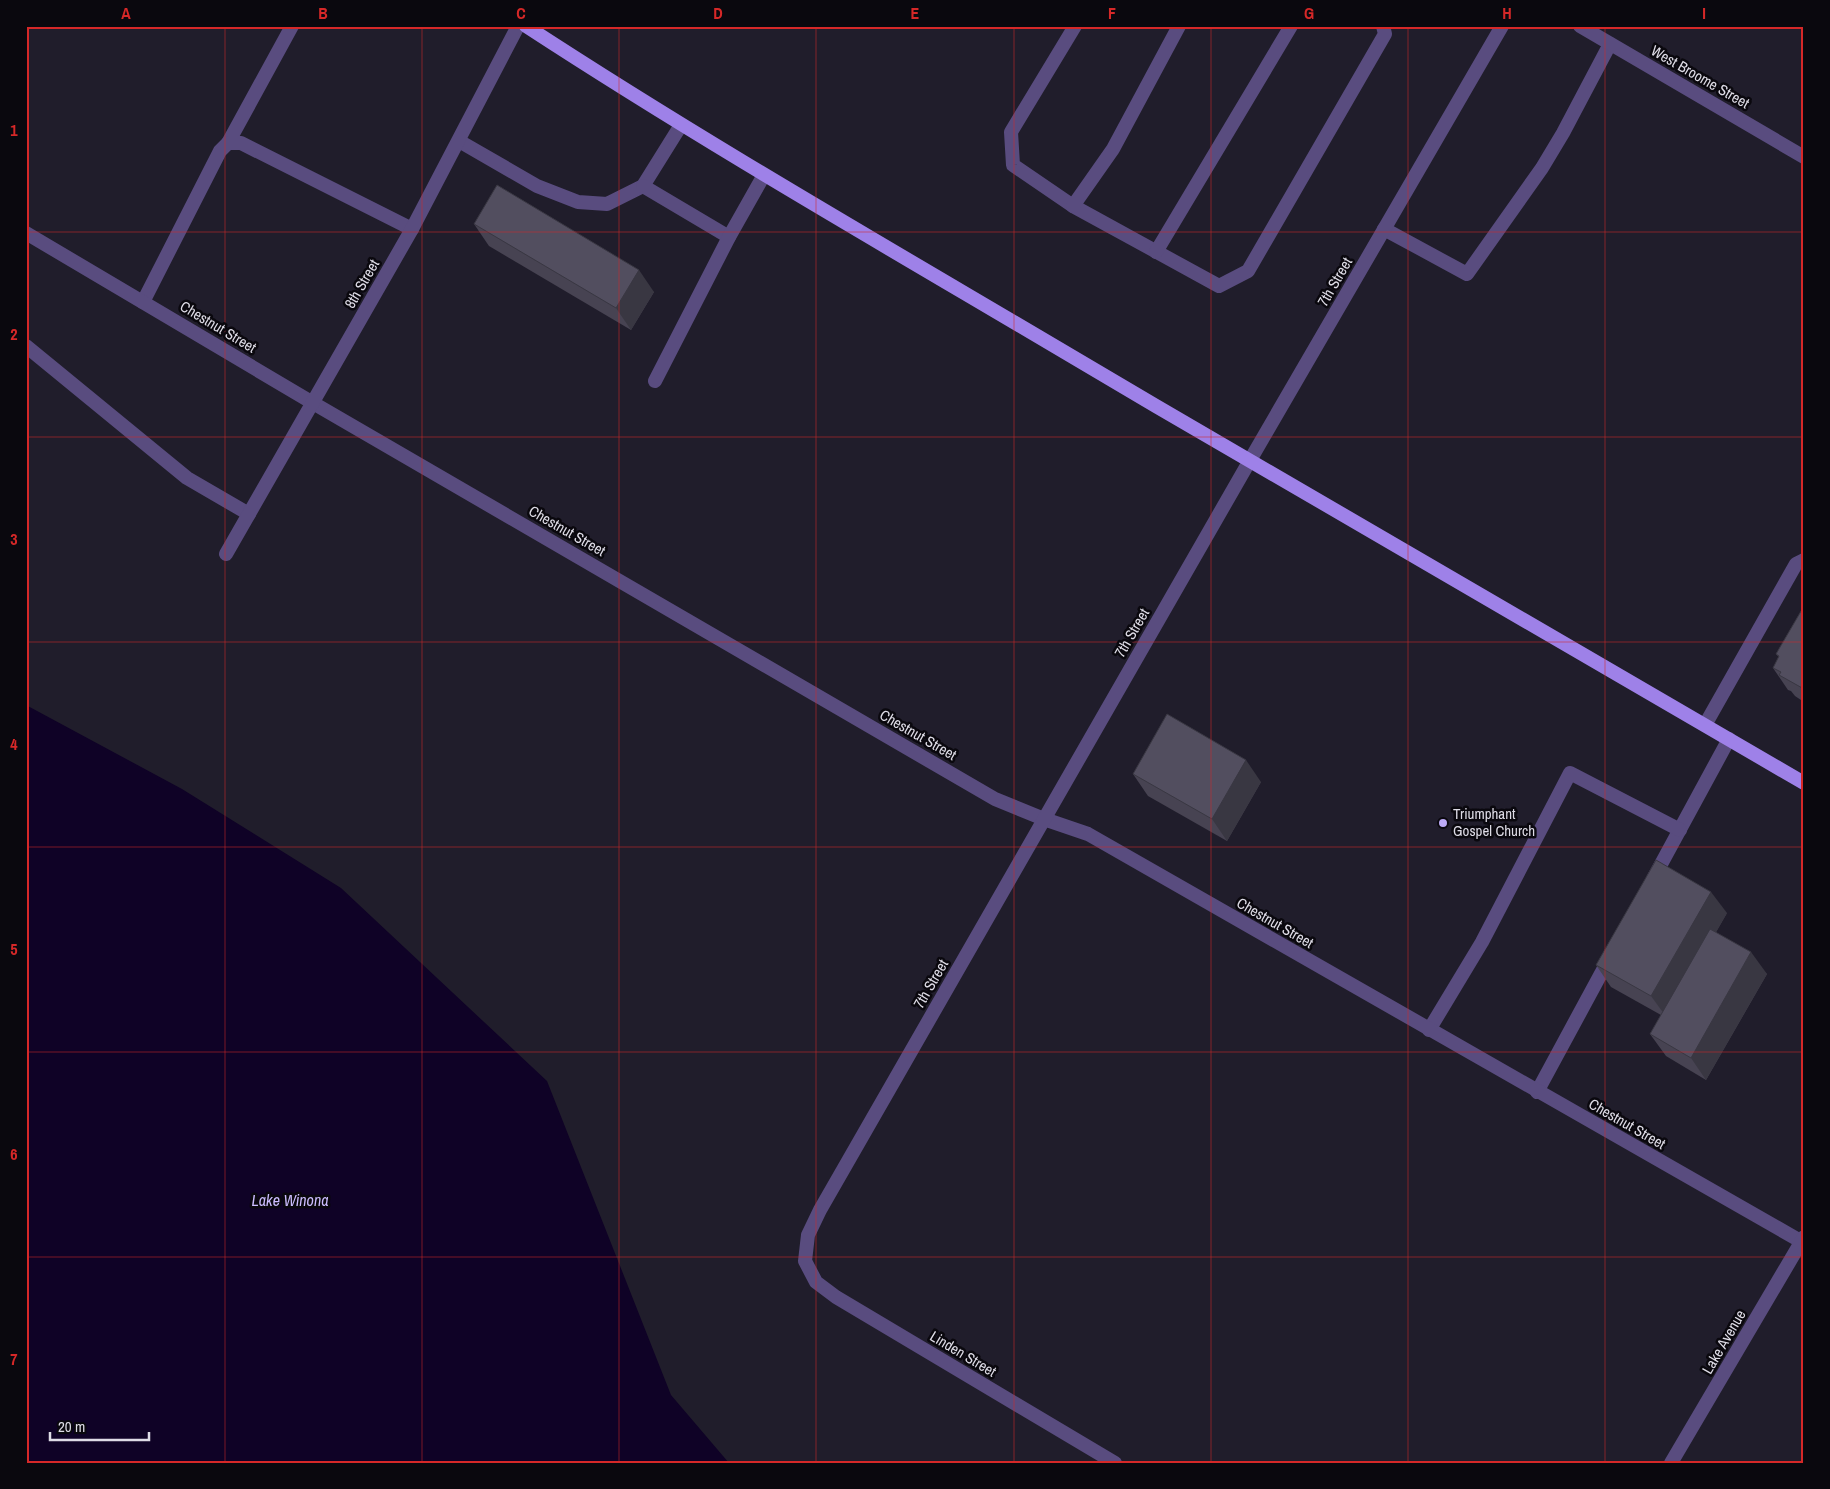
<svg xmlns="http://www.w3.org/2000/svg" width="1830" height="1489" viewBox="0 0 1830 1489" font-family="'Archivo Narrow',sans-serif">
	<rect width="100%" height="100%" fill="#201d2b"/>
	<!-- water -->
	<path fill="#0f0226" d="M26,705L182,789L341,888L547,1081L671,1395L729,1463H26Z"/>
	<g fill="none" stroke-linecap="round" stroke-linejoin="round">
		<!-- service -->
		<g stroke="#594c7f" stroke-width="14">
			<path d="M1075,26L1011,132L1013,165L1073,206L1219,286L1248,271L1385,34L1383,26"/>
			<path d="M459,141L537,186L578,202L607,204L643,186L681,125"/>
			<path d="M228,143L292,26"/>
			<path d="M643,186L729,237"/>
			<path d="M1073,206L1113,149L1179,26"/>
			<path d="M1384,229L1467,274L1542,168L1563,133L1610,44"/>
			<path d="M1156,252L1291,26"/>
			<path d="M143,302L220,151L228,143H241L412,229"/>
			<path d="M26,346L187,478L249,514"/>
			<path d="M655,381L729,237L764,175"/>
			<path d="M1705,725L1796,564L1804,560"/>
			<path d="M1653,879L1729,739"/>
			<path d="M1429,1030L1482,942L1570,773L1680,830"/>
			<path d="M1537,1092L1610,957"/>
		</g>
		<!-- minor -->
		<g stroke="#594c7f" stroke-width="14">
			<path d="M1580,26L1804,157"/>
			<path d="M26,233L313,403L995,799L1044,819L1088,834L1804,1243"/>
			<path d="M226,554L412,229L518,26"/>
			<path d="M1115,1463L836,1297L816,1282L805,1261L808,1235L820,1210L1249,462L1502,26"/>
		</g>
		<!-- tertiary -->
		<path stroke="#594c7f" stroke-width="14" d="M1671,1463L1804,1237"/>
		<!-- trunk -->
		<path stroke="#9e81e8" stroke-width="14" d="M526,26C670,120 818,207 966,294C1244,459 1524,620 1804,783"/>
	</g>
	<!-- wall -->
	<g fill="#474352">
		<path d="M474,224L654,292L631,330L489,246Z"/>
		<path d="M1804,606V702L1795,696L1791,691L1788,690L1773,668L1779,657L1776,654Z"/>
		<path d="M1133,774L1261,782L1227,841L1148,796Z"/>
		<path d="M1727,913L1716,932L1767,974L1706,1080L1666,1056L1650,1034L1661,1015L1611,987L1596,965Z"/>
	</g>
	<!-- shaded-wall -->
	<g fill="#393742">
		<path d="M639,270L654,292L631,330L616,308Z"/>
		<path d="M1246,760L1261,782L1227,841L1212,819Z"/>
		<path d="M1711,892L1727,913L1667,1018L1651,996Z"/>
		<path d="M1751,952L1767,974L1706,1080L1691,1058Z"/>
	</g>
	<!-- building -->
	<g fill="#524e5f" stroke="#393742">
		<path d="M497,185L639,270L616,308L474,224Z"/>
		<path d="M1804,606V689L1779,675L1781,672L1773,668L1779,656L1776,654Z"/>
		<path d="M1167,714L1246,760L1212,819L1133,774Z"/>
		<path d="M1656,860L1711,892L1651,996L1596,965Z"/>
		<path d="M1710,929L1751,952L1691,1058L1650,1034Z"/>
	</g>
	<!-- grid -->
	<path fill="none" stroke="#d62828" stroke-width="1" stroke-opacity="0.55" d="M225,26V1463M422,26V1463M619,26V1463M816,26V1463M1014,26V1463M1211,26V1463M1408,26V1463M1605,26V1463M26,232H1804M26,437H1804M26,642H1804M26,847H1804M26,1052H1804M26,1257H1804"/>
	<!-- markers -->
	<circle fill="#bcaaf6" stroke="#0a080e" stroke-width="2" cx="1443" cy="823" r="5"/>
	<g text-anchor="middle" stroke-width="5" stroke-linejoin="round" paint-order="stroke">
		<!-- street labels -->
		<g font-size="15" fill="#dedce6" stroke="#0a080e">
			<text transform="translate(1700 77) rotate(30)" y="5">West Broome Street</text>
			<text transform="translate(1335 282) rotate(-60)" y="5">7th Street</text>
			<text transform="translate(362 284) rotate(-60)" y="5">8th Street</text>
			<text transform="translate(218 327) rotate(31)" y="5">Chestnut Street</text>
			<text transform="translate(567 531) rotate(30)" y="5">Chestnut Street</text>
			<text transform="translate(1132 633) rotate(-60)" y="5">7th Street</text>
			<text transform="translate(918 735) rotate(30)" y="5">Chestnut Street</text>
			<text transform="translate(1275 923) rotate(30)" y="5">Chestnut Street</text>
			<text transform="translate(931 984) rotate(-60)" y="5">7th Street</text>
			<text transform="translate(1627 1124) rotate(30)" y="5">Chestnut Street</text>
			<text transform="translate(1724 1342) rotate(-60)" y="5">Lake Avenue</text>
			<text transform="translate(963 1354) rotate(31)" y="5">Linden Street</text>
		</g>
		<!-- poi labels -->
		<g font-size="15" fill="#dedce6" stroke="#0a080e" text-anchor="start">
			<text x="1453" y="819">Triumphant<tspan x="1453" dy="17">Gospel Church</tspan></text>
		</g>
		<!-- water labels -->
		<g font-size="16" font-style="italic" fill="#ccbdfe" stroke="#0a080e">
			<text x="290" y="1206">Lake Winona</text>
		</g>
	</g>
	<!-- border -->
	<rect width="1830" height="1489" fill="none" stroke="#0a080e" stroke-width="55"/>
	<!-- scale -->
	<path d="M50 1432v8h99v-8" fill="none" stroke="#dedce6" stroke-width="2.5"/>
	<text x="58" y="1432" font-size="15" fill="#dedce6" stroke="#0a080e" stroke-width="4" paint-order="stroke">20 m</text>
	<rect x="28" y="28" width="1774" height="1434" fill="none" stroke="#d62828" stroke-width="2"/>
	<g font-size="16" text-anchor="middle" font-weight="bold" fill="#d62828">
		<text x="126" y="19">A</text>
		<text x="323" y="19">B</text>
		<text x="521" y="19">C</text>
		<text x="718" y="19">D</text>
		<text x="915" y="19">E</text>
		<text x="1112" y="19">F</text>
		<text x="1309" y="19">G</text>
		<text x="1507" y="19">H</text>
		<text x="1704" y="19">I</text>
		<text x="14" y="136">1</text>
		<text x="14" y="340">2</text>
		<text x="14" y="545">3</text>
		<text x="14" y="750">4</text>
		<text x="14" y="955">5</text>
		<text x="14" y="1160">6</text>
		<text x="14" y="1365">7</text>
	</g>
</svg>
